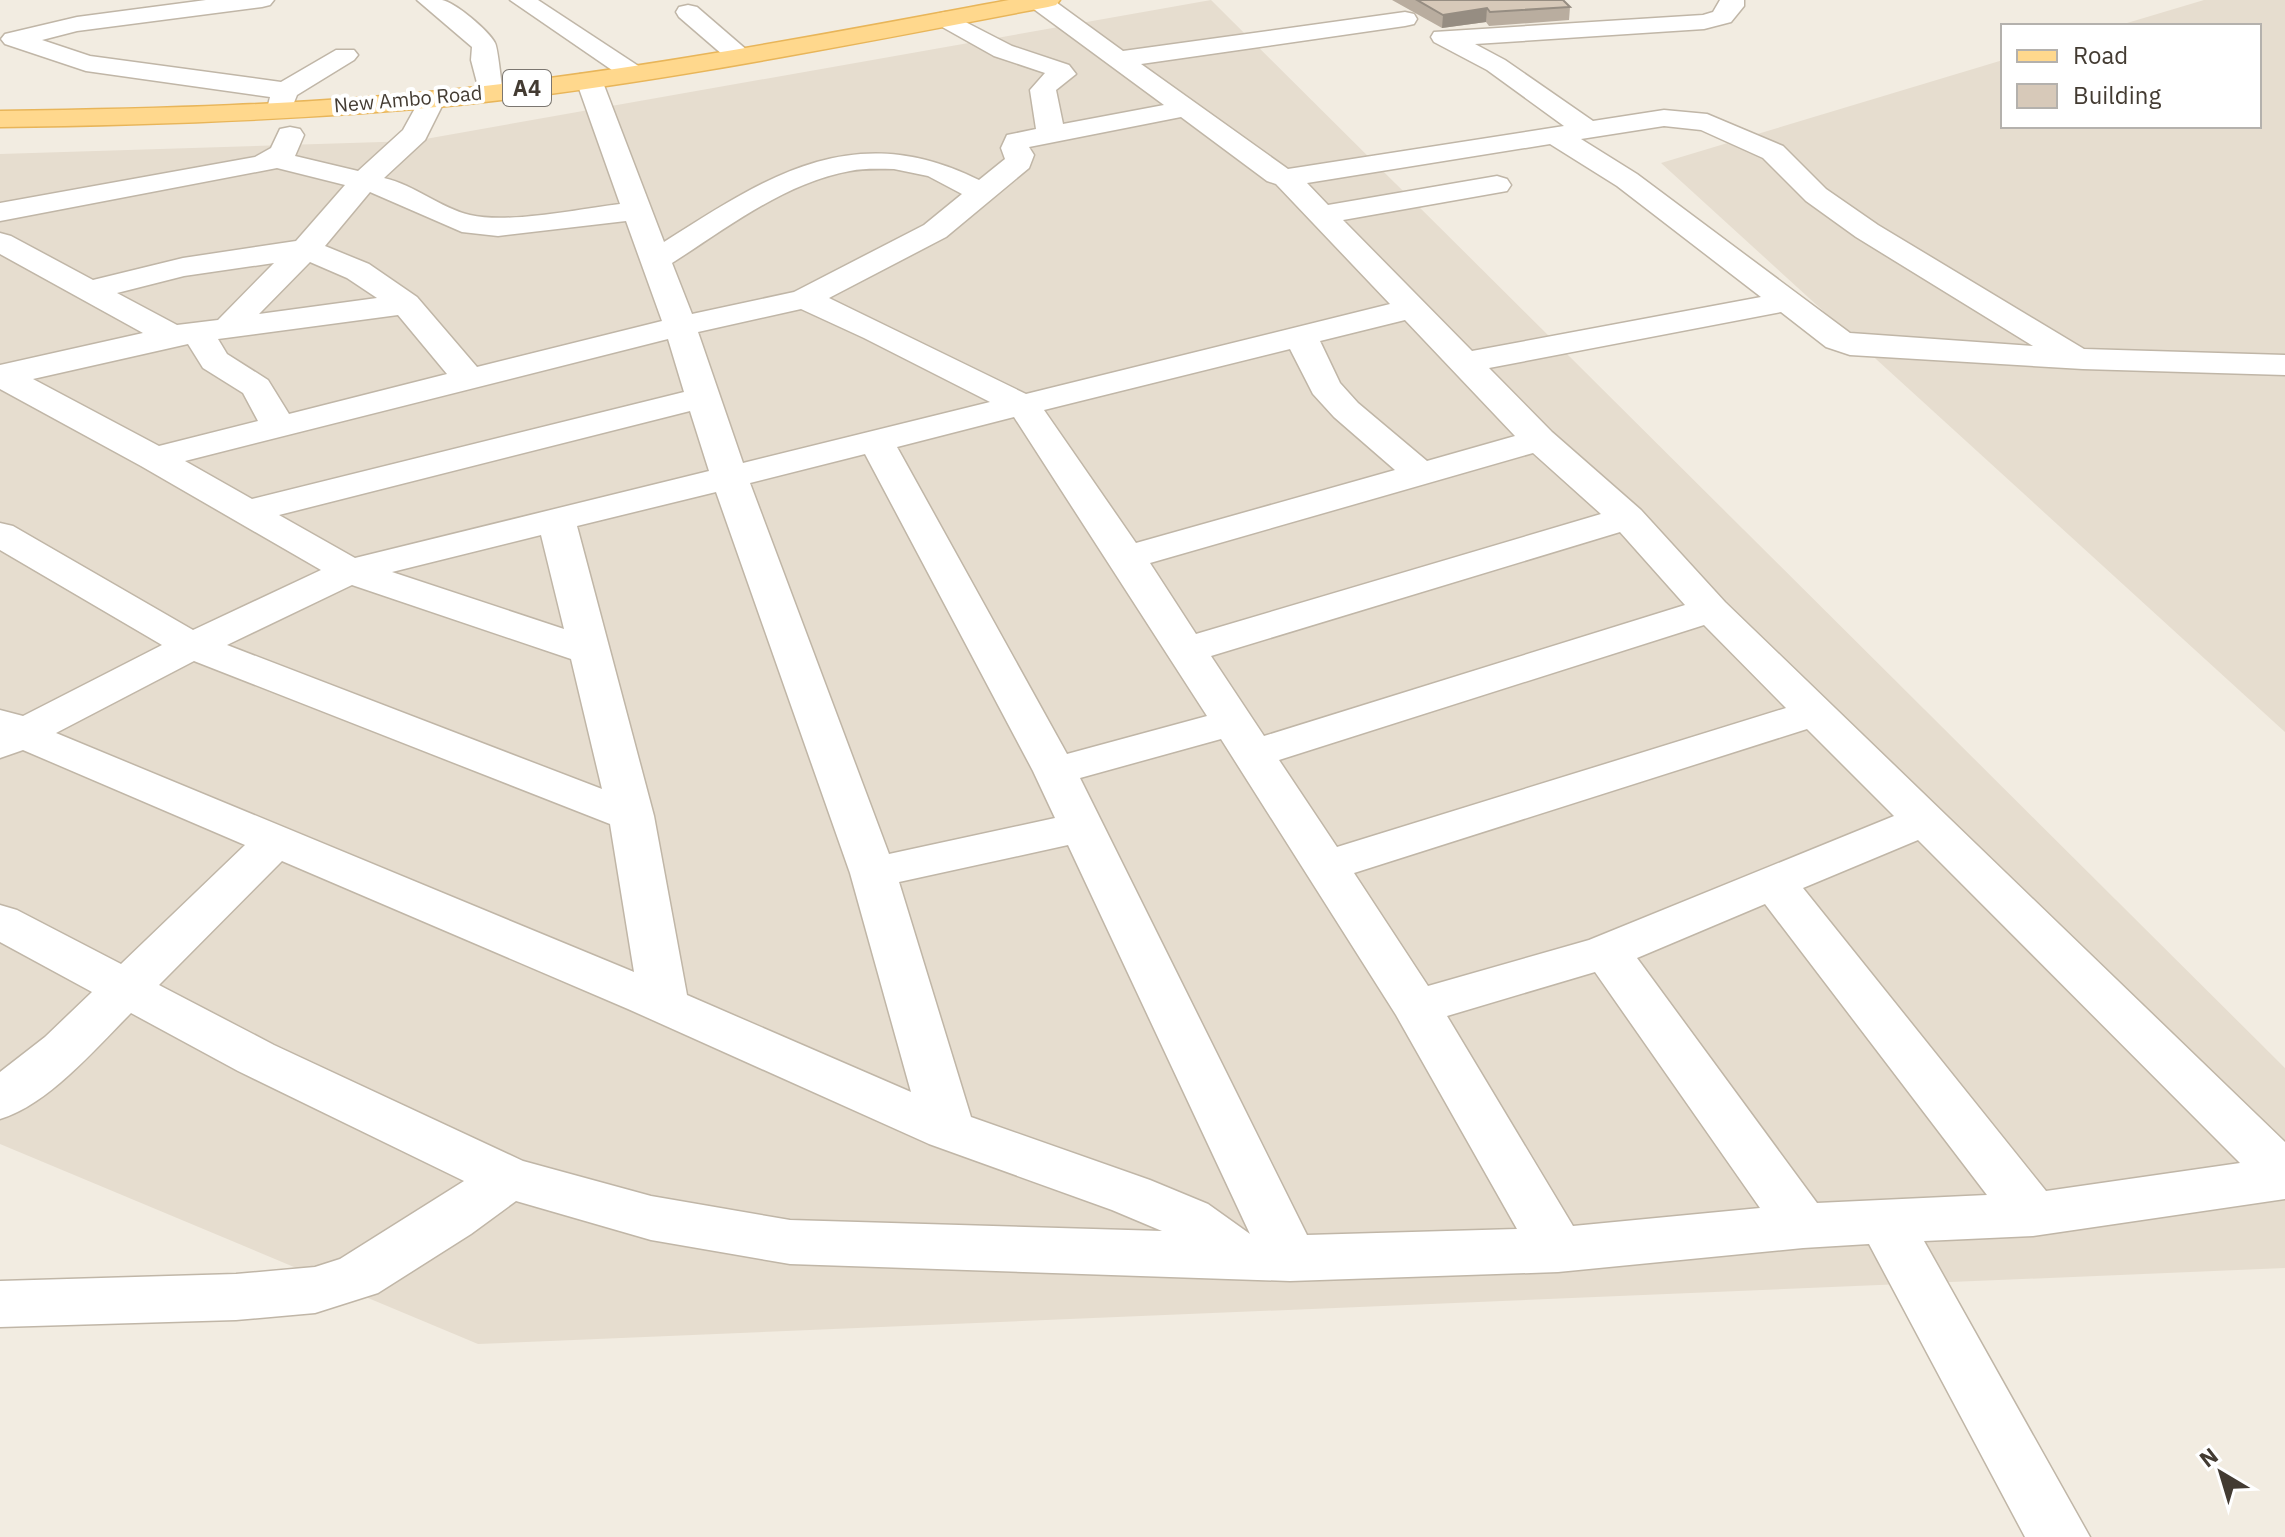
<svg xmlns="http://www.w3.org/2000/svg" width="2285" height="1537" viewBox="0 0 2285 1537" font-family="'IBM Plex Sans',sans-serif">
	<rect width="100%" height="100%" fill="#f2ece1"/>
	<!-- residential -->
	<g fill="#e6ddcf">
		<path d="M1211,0L2285,1068V1268L478,1344L0,1144V154L414,141Z"/>
		<path d="M2204,0H2285V732L1661,163L2003,60V126H2259V26H2117Z"/>
	</g>
	<g fill="none" stroke-linecap="round" stroke-linejoin="round">
		<defs>
			<g id="minor">
				<path d="M206,0H274L270,5L262,7L77,31L42,40L90,56L281,82L336,50H354L358,55L354,60L297,95L289,115H271L267,109L270,97L86,71L5,44L1,39L5,34L77,17Z"/>
				<path d="M417,0C425,0 435,0 442,0C455,2 489,31 495,43C498,48 501,83 503,92L499,98H481L471,60L472,47Z"/>
				<path d="M510,0H538L643,69L647,74L643,79H625Z"/>
				<path d="M1029,0H1053L1123,51L1405,12L1414,14L1417,19L1414,24L1405,26L1141,64L1288,169L1564,126L1487,70L1434,42L1431,37L1434,32L1703,15L1713,12L1720,0H1744V6L1731,22L1704,29L1475,44L1505,60L1593,121L1664,110L1707,114L1783,146L1826,189L1878,225L2084,349L2285,355V375L2083,369L1850,355L1826,347L1781,312L1489,368L1552,432L1641,510L1725,602L2285,1142V1199L2033,1236L1924,1241L2090,1537H2025L1869,1244L1803,1248L1558,1272L1290,1281L790,1264L651,1240L516,1201L471,1234L378,1293L315,1313L236,1320L0,1327V1281L236,1274L315,1267L340,1259L464,1181L238,1071L131,1013C96,1048 48,1105 0,1119V1072L45,1037L92,992L0,942V905L17,910L121,964L245,845L23,750L0,758V710L23,716L162,645L0,550V523L13,526L193,630L321,570L141,466L0,389V365L143,333L0,254V233L11,236L93,280L183,258L296,241L345,185L277,168L0,221V203L255,157L271,148L280,129L290,127L300,129L304,135L295,156L358,171L403,130L424,92H442L446,98L425,140L384,178C415,185 440,208 470,215C509,224 579,209 620,204L576,80L580,74H598L602,80L664,242C769,175 855,118 979,180L1005,159L1001,148L1007,135L1036,129L1030,90L1045,73L994,56L937,24L934,19L937,14L946,12L1012,46L1069,65L1076,74L1056,90L1063,124L1164,105L1031,7ZM1181,117L1267,181L1276,184L1390,304L1026,394L829,298L946,237L1029,168L1034,155L1029,147ZM1664,126L1701,130L1763,158L1806,201L1856,237L2033,346L1850,333L1637,174L1581,139ZM1550,144L1617,186L1761,297L1472,351L1343,220L1507,191L1511,185L1507,179L1497,176L1328,205L1307,183ZM894,169L928,176L962,194L924,225L794,292L692,314L672,263C727,228 784,183 850,171C864,168 879,169 894,169ZM370,192L462,232L498,236L626,221L662,321L477,367L417,297L369,264L325,246ZM310,262L347,278L377,298L259,314ZM274,263L218,320L177,325L117,293L184,276ZM801,309L864,338L990,402L743,463L698,332ZM398,315L447,374L289,414L268,380L227,354L218,339ZM1405,320L1515,436L1427,461L1358,403L1340,383L1320,341ZM668,339L684,392L252,499L185,461ZM188,344L203,368L243,393L258,421L159,446L33,379ZM1290,349L1313,394L1334,417L1395,470L1136,543L1044,410ZM690,411L709,471L355,558L279,515ZM1014,417L1207,716L1067,754L897,447ZM1533,453L1601,514L1196,634L1150,563ZM865,454L1033,771L1055,818L889,854L750,483ZM716,492L850,873L911,1092L687,995L654,816L577,526ZM1620,532L1685,605L1264,736L1211,656ZM541,535L564,629L392,572ZM352,585L571,659L602,789L227,645ZM1704,625L1786,708L1337,847L1279,760ZM194,661L610,824L634,972L56,733ZM1807,729L1894,816L1589,940L1428,986L1354,873ZM1221,739L1396,1015L1517,1229L1307,1235L1080,778ZM1918,840L2240,1163L2046,1191L1803,888ZM1068,845L1250,1234L1208,1204L1150,1180L971,1117L899,882ZM282,861L628,1009L929,1144L1112,1210L1162,1231L790,1220L651,1196L523,1161L274,1045L159,985ZM1765,904L1987,1195L1817,1203L1637,958ZM1595,972L1760,1208L1573,1226L1447,1016Z"/>
				<path d="M688,5L697,7L748,51L752,56L748,61H730L679,17L676,12L679,7Z"/>
			</g>
			<path id="major" d="M1009,0H1060L1056,5L1048,7C852,44 657,84 458,105C306,120 153,125 0,127V111C153,109 307,105 459,89C644,69 826,34 1009,0Z"/>
		</defs>
		<!-- minor casing -->
		<use href="#minor" stroke="#c0b6a7" stroke-width="3"/>
		<!-- major casing -->
		<use href="#major" stroke="#e8b559" stroke-width="3"/>
		<!-- minor -->
		<use href="#minor" fill="#fff" fill-rule="evenodd"/>
		<!-- major -->
		<use href="#major" fill="#ffd88d" fill-rule="evenodd"/>
	</g>
	<!-- wall -->
	<path fill="#b9ad9f" d="M1392,0H1563L1570,7L1569,20L1489,26L1486,22L1442,28Z"/>
	<!-- shaded-wall -->
	<path fill="#968d82" d="M1487,8L1486,22L1442,28L1443,15Z"/>
	<!-- building -->
	<path fill="#d7c9b9" stroke="#968d82" stroke-width="2" d="M1417,0H1563L1570,7L1490,12L1487,8L1443,15Z"/>
	<g text-anchor="middle" stroke-width="8" stroke-linejoin="round" paint-order="stroke">
		<!-- far-street labels -->
		<g font-size="20" fill="#433b32" stroke="#fff">
			<text transform="translate(408 99) rotate(-5)" y="7">New Ambo Road</text>
		</g>
		<!-- shield labels -->
		<rect fill="#fff" stroke="#7b7670" stroke-width="2" x="503" y="70" width="48" height="36" rx="6"/>
		<g font-size="22" font-weight="bold" fill="#433b32">
			<text x="527" y="96">A4</text>
		</g>
	</g>
	<!-- legend -->
	<rect x="2001" y="24" width="260" height="104" fill="#ffffff" stroke="#b4b1ad" stroke-width="2"/>
	<rect x="2017" y="50" width="40" height="12" fill="#ffd88d" stroke="#b4b1ad" stroke-width="2"/>
	<text x="2073" y="64" font-size="24" fill="#433b32">Road</text>
	<rect x="2017" y="84" width="40" height="24" fill="#d7c9b9" stroke="#b4b1ad" stroke-width="2"/>
	<text x="2073" y="104" font-size="24" fill="#433b32">Building</text>
	<!-- north arrow -->
	<g transform="translate(2221 1473) rotate(322)" stroke="#ffffff" stroke-width="6" paint-order="stroke">
	<path d="M0-6L14 30L0 20L-14 30Z" fill="#433b32"/>
	<text y="-12" font-size="22" font-weight="bold" text-anchor="middle" fill="#433b32">N</text>
	</g>
</svg>
